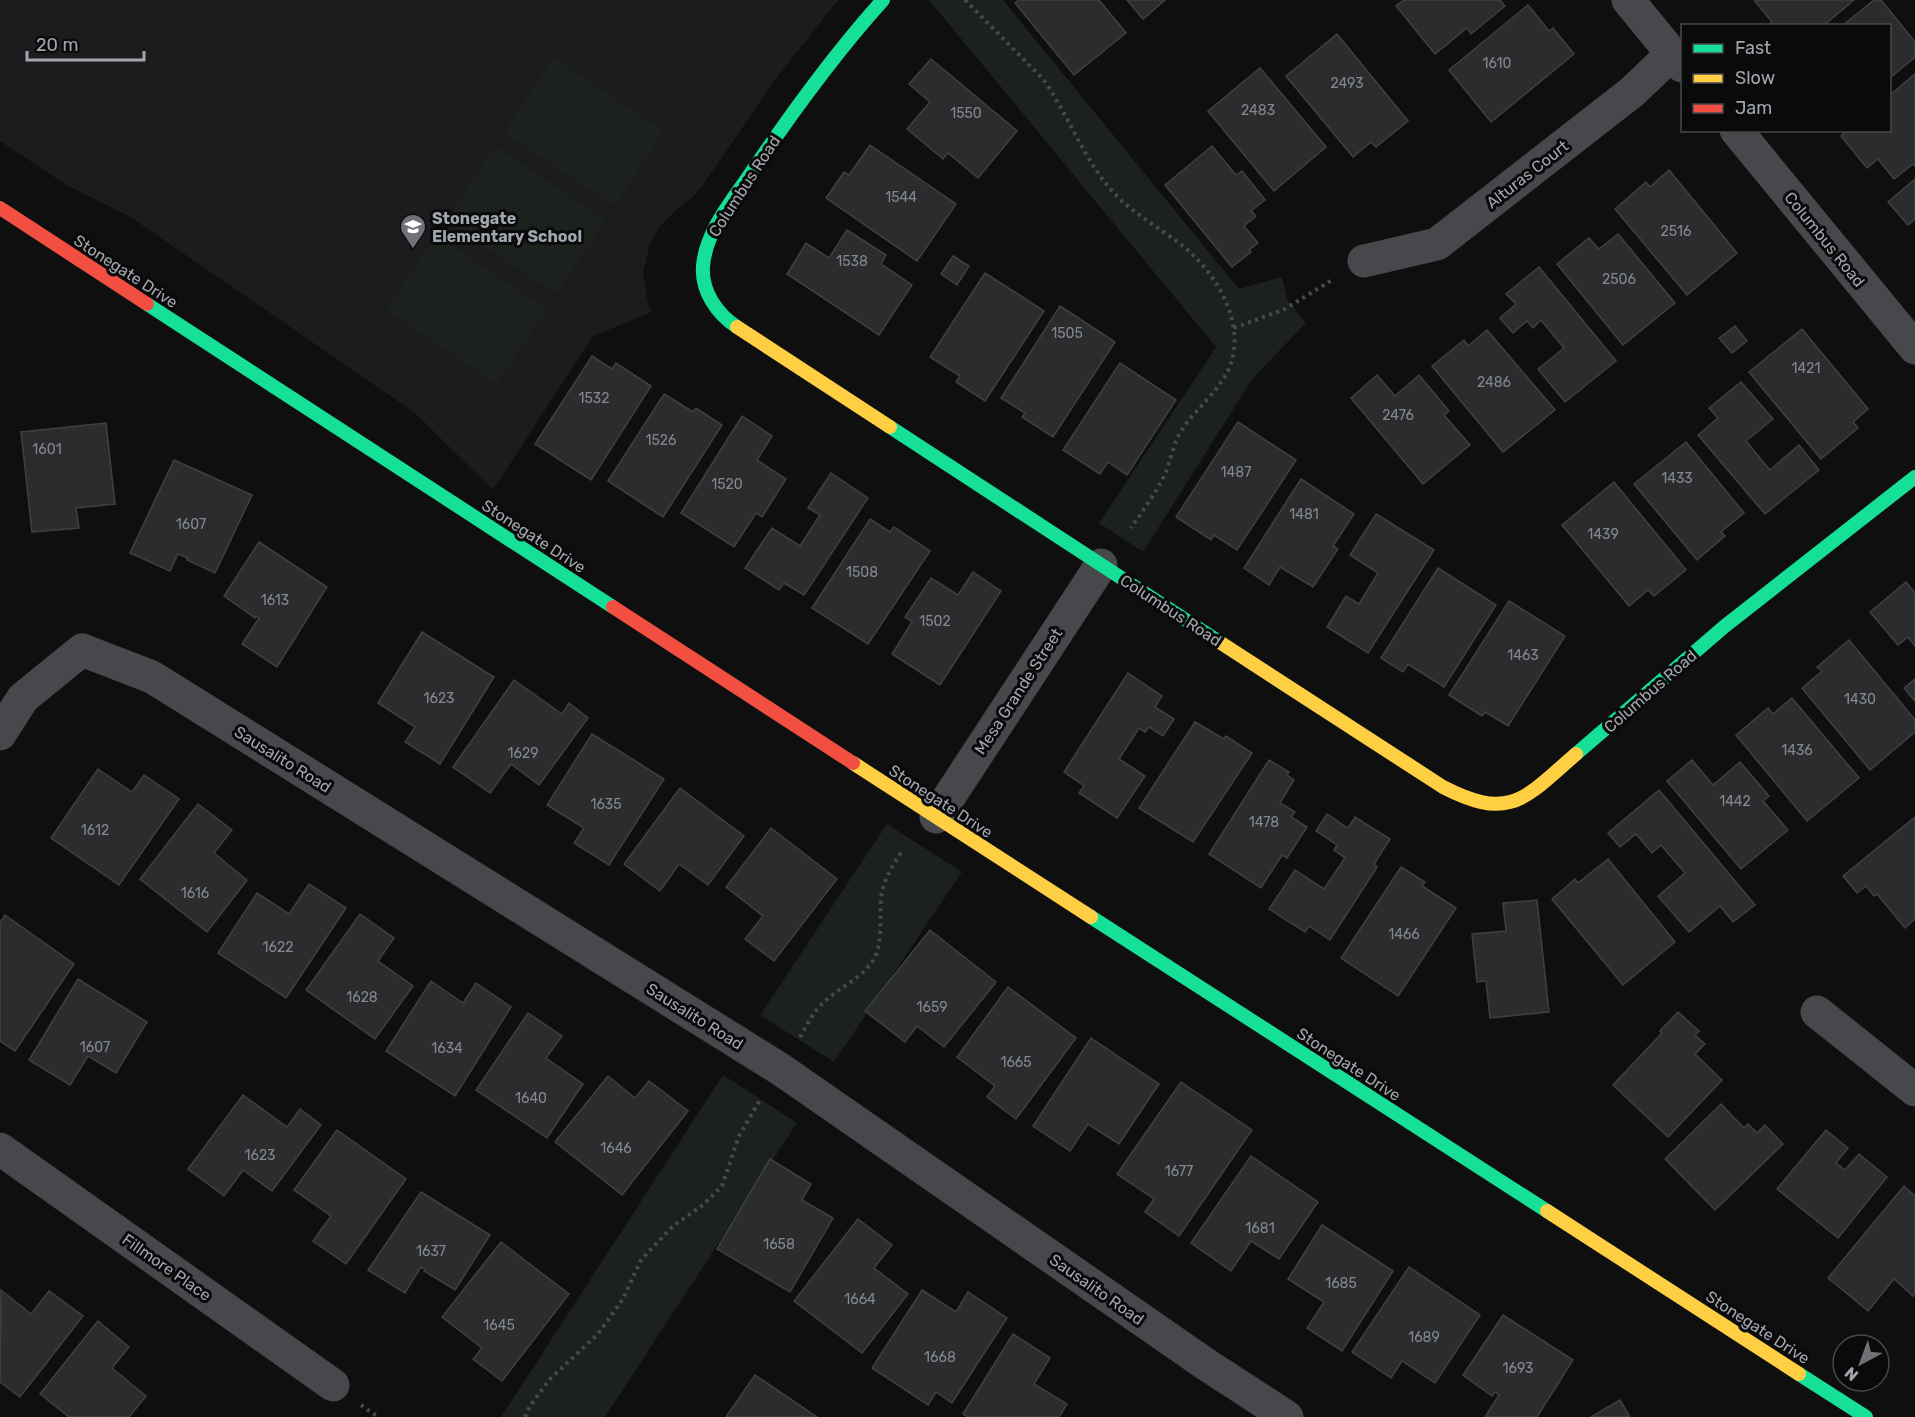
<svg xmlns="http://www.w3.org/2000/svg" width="1915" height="1417" viewBox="0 0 1915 1417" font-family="Rubik,sans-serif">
	<rect width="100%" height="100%" fill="#0f0f10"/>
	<!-- built -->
	<path fill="#1c1c1e" d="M0,0H838L775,80L703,185L693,197L673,213L660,226L650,243L643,272L647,300L652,312L593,336L493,490L415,413L129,216L65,184L0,141Z"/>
	<!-- green -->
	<g fill="#1c211d">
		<path d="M929,0H1003L1239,289L1282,277L1287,299L1306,323L1253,378L1143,552L1099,523L1216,347Z"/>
		<path d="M554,57L664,131L615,206L504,132Z"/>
		<path d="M496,146L606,220L556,294L446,221Z"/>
		<path d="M436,235L547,309L497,384L387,310Z"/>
		<path d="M887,824L962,872L834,1062L760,1015Z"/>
		<path d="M723,1075L797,1123L605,1417H501Z"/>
	</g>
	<!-- building -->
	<g fill="#2b2c2d" stroke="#3f4043" stroke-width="1.5">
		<path d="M1019,0H1099L1126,33L1074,75L1015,3Z"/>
		<path d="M1127,0H1165L1143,19Z"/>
		<path d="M1404,0H1500L1505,6L1471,34L1467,28L1435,54L1396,6Z"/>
		<path d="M1754,0H1854L1823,26H1768L1772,22Z"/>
		<path d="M1874,0H1881L1915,42V57L1890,78V26H1842Z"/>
		<path d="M1528,5L1549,31L1553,28L1574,54L1491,122L1449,70Z"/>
		<path d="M1337,34L1408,121L1376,147L1371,142L1353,157L1286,76Z"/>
		<path d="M931,59L1017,131L978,178L948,153L943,159L907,129L930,102L909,84Z"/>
		<path d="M1260,68L1326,147L1274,191L1208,111Z"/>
		<path d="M1915,74V166L1913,164L1894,179L1878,159L1867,168L1841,136L1847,130H1890V95Z"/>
		<path d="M870,145L956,204L917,261L826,198L844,172L849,175Z"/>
		<path d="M1212,146L1236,175L1242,171L1265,200L1251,211L1256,216L1244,226L1258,243L1249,250L1251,252L1232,267L1165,185Z"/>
		<path d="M1669,170L1737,253L1687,295L1615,209L1646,182L1650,187Z"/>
		<path d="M1915,179V219L1908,225L1888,202Z"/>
		<path d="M847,230L886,255L881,264L912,285L879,335L787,274L806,243L829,258Z"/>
		<path d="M1618,234L1675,303L1623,345L1557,264L1589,238L1599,249Z"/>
		<path d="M953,256L969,266L957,285L941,274Z"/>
		<path d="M1539,267L1616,361L1565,402L1538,369L1564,348L1541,320L1533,328L1527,321L1513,333L1500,318L1516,304L1506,294Z"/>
		<path d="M985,273L1044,311L985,401L956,382L960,376L930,357Z"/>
		<path d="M1060,306L1115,342L1053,437L1022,417L1025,413L1001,398Z"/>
		<path d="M1735,326L1747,341L1732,353L1719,338Z"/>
		<path d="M1802,329L1868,409L1853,422L1858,428L1821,459L1749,372Z"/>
		<path d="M1487,330L1555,410L1503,452L1432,366L1464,340L1468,346Z"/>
		<path d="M592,356L612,369L616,363L651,386L591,480L535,444Z"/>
		<path d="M1120,363L1176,400L1127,475L1108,462L1100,474L1063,450Z"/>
		<path d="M1377,375L1395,396L1419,375L1449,411L1444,415L1470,445L1423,484L1351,398Z"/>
		<path d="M1741,382L1773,419L1746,441L1770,470L1799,445L1819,470L1765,514L1698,435L1718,418L1709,408Z"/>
		<path d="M664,394L693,412L696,408L722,425L663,517L608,481Z"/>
		<path d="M742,416L772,436L757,460L786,479L762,517L756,513L734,547L681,513Z"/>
		<path d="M1238,422L1296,460L1237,550L1214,535L1211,540L1176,517Z"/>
		<path d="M106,423L115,504L76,508L79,528L32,532L21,432Z"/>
		<path d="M1686,442L1744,513L1721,532L1725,536L1697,560L1634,484Z"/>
		<path d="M174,460L252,495L215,573L187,560L188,558L178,554L170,571L130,553Z"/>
		<path d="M831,473L868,498L804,595L784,583L779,590L745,568L772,528L800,546L820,515L808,508Z"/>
		<path d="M1301,479L1354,514L1333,546L1338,549L1313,587L1280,567L1269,585L1244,568Z"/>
		<path d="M1614,482L1686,570L1654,596L1648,590L1629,606L1562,525Z"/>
		<path d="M1376,514L1434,550L1368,653L1327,627L1346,596L1359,604L1378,573L1350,555Z"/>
		<path d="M870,519L890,532L894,527L930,551L868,644L812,608Z"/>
		<path d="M259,542L327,587L277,667L242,644L259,618L256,616L255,618L224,596Z"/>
		<path d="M1438,568L1496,605L1444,687L1408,664L1403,672L1381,658Z"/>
		<path d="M973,572L1001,591L940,685L892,654L912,622L905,617L931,578L958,595Z"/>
		<path d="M1906,582L1915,593V646L1908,637L1898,645L1870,612Z"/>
		<path d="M1509,601L1565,636L1508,726L1485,712L1482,716L1449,695Z"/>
		<path d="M422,632L494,677L440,764L405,742L415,727L378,703Z"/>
		<path d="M1849,640L1915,720V732L1870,770L1802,688L1822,671L1817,667Z"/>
		<path d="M1128,673L1162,696L1155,707L1174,719L1163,736L1149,727L1145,732L1139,728L1119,759L1145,776L1117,818L1079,793L1084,786L1064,772Z"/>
		<path d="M1915,679V701L1904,688Z"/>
		<path d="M514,680L562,714L569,703L588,718L539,785L511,764L490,793L453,767Z"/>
		<path d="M1792,698L1859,778L1807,821L1736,735L1768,708L1773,714Z"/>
		<path d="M1195,722L1224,739L1226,736L1252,753L1193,842L1139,808Z"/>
		<path d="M592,734L664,779L609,865L574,843L584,828L547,805Z"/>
		<path d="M1269,760L1289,772L1287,775L1294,780L1280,803L1295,812L1291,817L1307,827L1287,858L1282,855L1261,888L1209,854Z"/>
		<path d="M1692,760L1713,785L1740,762L1769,796L1763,801L1788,830L1741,869L1667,781Z"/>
		<path d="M98,769L132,792L144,775L179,799L119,885L51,838Z"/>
		<path d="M680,788L744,836L708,885L679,864L660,891L624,864Z"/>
		<path d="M1659,790L1755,905L1733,922L1720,906L1689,932L1658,896L1685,873L1661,845L1652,853L1636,834L1620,847L1608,833Z"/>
		<path d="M198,804L232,830L214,853L247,880L207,932L140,879Z"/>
		<path d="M1327,814L1348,828L1355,817L1390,839L1374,864L1377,867L1330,940L1309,926L1305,932L1269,909L1295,870L1324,889L1345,858L1334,850L1337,845L1316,831Z"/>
		<path d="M1915,817V919L1905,928L1877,894L1874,896L1866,886L1857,893L1843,876Z"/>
		<path d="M771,828L837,879L774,961L745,939L763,916L726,887Z"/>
		<path d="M1608,859L1675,942L1623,985L1552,899L1575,879L1578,883Z"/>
		<path d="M1401,867L1425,882L1422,886L1456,908L1398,996L1341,958Z"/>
		<path d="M309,884L346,908L286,998L218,953L257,893L289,914Z"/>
		<path d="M1537,900L1549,1012L1490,1018L1486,981L1477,982L1472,934L1506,931L1503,903Z"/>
		<path d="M360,914L394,938L378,961L413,986L375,1039L306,990Z"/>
		<path d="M5,915L74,964L15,1051L0,1041V923Z"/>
		<path d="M930,930L996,982L944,1047L917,1026L905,1042L865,1011Z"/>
		<path d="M78,979L147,1022L116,1073L88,1056L70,1085L29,1060Z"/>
		<path d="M431,981L463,1003L476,983L511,1007L455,1096L386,1051Z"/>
		<path d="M1008,987L1076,1038L1016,1119L987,1097L995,1086L957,1057Z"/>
		<path d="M1678,1012L1699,1031L1695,1035L1705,1044L1695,1054L1722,1080L1668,1137L1613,1085L1662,1033L1660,1031Z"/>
		<path d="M528,1013L562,1036L546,1058L583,1084L547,1138L476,1090Z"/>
		<path d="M1091,1038L1159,1084L1119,1144L1088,1124L1070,1151L1033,1126Z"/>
		<path d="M608,1076L635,1098L649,1081L688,1111L622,1195L555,1142Z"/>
		<path d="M1181,1082L1252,1130L1179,1236L1145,1212L1154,1199L1117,1174Z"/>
		<path d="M243,1095L287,1127L300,1109L321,1125L272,1191L243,1170L224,1196L188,1169Z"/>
		<path d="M1721,1104L1744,1128L1748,1124L1757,1133L1765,1125L1783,1144L1715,1210L1665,1159Z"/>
		<path d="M337,1130L406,1179L346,1264L313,1241L331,1216L294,1190Z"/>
		<path d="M1826,1130L1848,1148L1836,1163L1845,1170L1859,1154L1887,1177L1838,1238L1777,1189Z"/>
		<path d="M1251,1156L1318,1202L1279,1259L1251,1241L1231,1271L1191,1243Z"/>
		<path d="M770,1159L811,1184L802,1200L833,1218L790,1292L717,1249Z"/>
		<path d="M1904,1186L1915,1196V1293L1913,1296L1894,1279L1868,1311L1828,1278Z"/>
		<path d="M421,1192L490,1235L455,1290L424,1271L425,1269L421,1267L405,1293L368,1270Z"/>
		<path d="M858,1219L892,1245L874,1268L908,1294L862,1353L794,1301Z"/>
		<path d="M1322,1225L1393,1271L1342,1351L1307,1328L1324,1302L1288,1279Z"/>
		<path d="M501,1242L569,1294L502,1381L473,1359L482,1348L442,1317Z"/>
		<path d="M1409,1267L1480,1315L1435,1383L1402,1361L1391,1378L1352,1352Z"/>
		<path d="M1,1290L31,1314L49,1291L83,1316L20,1397L0,1382Z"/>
		<path d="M922,1290L956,1312L968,1292L1007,1318L952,1403L936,1392L928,1405L872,1368Z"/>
		<path d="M1503,1315L1573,1360L1537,1417H1485L1499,1395L1495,1392L1492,1396L1463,1375Z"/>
		<path d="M98,1321L129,1347L112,1368L146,1396L129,1417H69L40,1394Z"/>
		<path d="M1013,1334L1050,1358L1034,1384L1067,1404L1059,1417H968L963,1414Z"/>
		<path d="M755,1375L817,1417H726Z"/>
		<path d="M1620,1400L1630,1417H1591Z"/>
	</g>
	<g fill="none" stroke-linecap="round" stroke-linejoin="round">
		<!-- path -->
		<g stroke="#484a4d" stroke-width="4" stroke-dasharray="3 4.5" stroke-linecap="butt">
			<path d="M965,0L1043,79C1071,118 1086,168 1122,201C1141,218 1164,231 1184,247C1217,274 1246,323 1230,366C1220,391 1195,409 1181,431C1173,444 1171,460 1165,474C1156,493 1143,510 1131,528"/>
			<path d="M1234,328L1285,309L1332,280"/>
			<path d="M800,1037C807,1025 813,1012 823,1003C839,987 864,978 875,957C884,937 878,913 882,892C885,877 894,864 902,851"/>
			<path d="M361,1405L378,1417"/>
			<path d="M525,1417L530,1406L549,1380L598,1334L623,1299L641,1260L673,1226L703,1205L722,1186L739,1136L761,1098"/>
		</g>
		<!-- street -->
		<g stroke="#47484b" stroke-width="33">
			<path d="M1628,0L1682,66"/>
			<path d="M1736,130L1915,348"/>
			<path d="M1364,261L1437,244L1632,92L1672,54"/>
			<path d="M0,734L23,698L82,650L152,677L780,1069L1207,1365L1287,1417"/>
			<path d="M936,817L1101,565"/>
			<path d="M1817,1012L1915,1090"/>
			<path d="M0,1149L333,1385"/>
		</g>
		<!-- fast -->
		<g stroke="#16e098" stroke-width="14">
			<path d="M147,304L613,607"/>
			<path d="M737,327C717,314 701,291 703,266C706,230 733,200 753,170C793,111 835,53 883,0"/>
			<path d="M890,427L1221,643"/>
			<path d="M1576,754L1725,626L1915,477"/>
			<path d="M1091,917L1547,1211"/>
			<path d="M1799,1374L1866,1417"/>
		</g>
		<!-- slow -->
		<g stroke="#ffcf43" stroke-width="14">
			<path d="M737,327L890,427"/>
			<path d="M1221,643L1443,787C1511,822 1525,798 1576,754"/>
			<path d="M853,763L1091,917"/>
			<path d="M1547,1211L1799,1374"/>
		</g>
		<!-- jam -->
		<g stroke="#f24e42" stroke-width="14">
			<path d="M0,208L147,304"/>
			<path d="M613,607L853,763"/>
		</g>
	</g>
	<!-- icons -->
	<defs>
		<symbol id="school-pin" viewBox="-11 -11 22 30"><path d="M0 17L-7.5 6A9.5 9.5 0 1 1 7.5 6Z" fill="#6f7177" stroke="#0a0a0b"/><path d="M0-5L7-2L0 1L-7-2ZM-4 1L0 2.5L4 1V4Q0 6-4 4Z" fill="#fff"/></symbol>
	</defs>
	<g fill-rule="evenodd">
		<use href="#school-pin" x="398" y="212" width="30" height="40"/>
	</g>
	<g text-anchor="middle" stroke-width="6" stroke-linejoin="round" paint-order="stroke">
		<!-- number labels -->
		<g font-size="14" fill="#84888e">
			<text x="1497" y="68">1610</text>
			<text x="1347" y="88">2493</text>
			<text x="1258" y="115">2483</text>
			<text x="966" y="118">1550</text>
			<text x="901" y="202">1544</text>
			<text x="1676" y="236">2516</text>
			<text x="852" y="266">1538</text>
			<text x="1619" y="284">2506</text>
			<text x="1067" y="338">1505</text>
			<text x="1806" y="373">1421</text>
			<text x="1494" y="387">2486</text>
			<text x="594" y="403">1532</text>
			<text x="1398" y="420">2476</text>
			<text x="661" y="445">1526</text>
			<text x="47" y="454">1601</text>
			<text x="1236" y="477">1487</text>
			<text x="1677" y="483">1433</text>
			<text x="727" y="489">1520</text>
			<text x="1304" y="519">1481</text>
			<text x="191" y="529">1607</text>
			<text x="1603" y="539">1439</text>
			<text x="862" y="577">1508</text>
			<text x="275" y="605">1613</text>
			<text x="935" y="626">1502</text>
			<text x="1523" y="660">1463</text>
			<text x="439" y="703">1623</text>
			<text x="1860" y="704">1430</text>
			<text x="1797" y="755">1436</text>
			<text x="523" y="758">1629</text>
			<text x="1735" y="806">1442</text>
			<text x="606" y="809">1635</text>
			<text x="1264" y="827">1478</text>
			<text x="95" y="835">1612</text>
			<text x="195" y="898">1616</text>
			<text x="1404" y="939">1466</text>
			<text x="278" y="952">1622</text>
			<text x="362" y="1002">1628</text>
			<text x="932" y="1012">1659</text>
			<text x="95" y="1052">1607</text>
			<text x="447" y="1053">1634</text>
			<text x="1016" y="1067">1665</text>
			<text x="531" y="1103">1640</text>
			<text x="616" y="1153">1646</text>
			<text x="260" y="1160">1623</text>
			<text x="1179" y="1176">1677</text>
			<text x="1260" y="1233">1681</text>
			<text x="779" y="1249">1658</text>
			<text x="431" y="1256">1637</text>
			<text x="1341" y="1288">1685</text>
			<text x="860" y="1304">1664</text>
			<text x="499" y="1330">1645</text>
			<text x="1424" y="1342">1689</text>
			<text x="940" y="1362">1668</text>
			<text x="1518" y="1373">1693</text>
		</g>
		<!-- street labels -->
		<g font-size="16" fill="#a2a6af" stroke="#0a0a0b">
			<text transform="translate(1527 174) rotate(-38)" y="6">Alturas Court</text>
			<text transform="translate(744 186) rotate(-57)" y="6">Columbus Road</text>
			<text transform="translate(1825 239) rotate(51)" y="6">Columbus Road</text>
			<text transform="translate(126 271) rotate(33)" y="6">Stonegate Drive</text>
			<text transform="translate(534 536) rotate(33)" y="6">Stonegate Drive</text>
			<text transform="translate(1171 610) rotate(33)" y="6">Columbus Road</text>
			<text transform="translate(1018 691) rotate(-57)" y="6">Mesa Grande Street</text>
			<text transform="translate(1650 691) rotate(-41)" y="6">Columbus Road</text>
			<text transform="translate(283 759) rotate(32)" y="6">Sausalito Road</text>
			<text transform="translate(941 801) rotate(33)" y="6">Stonegate Drive</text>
			<text transform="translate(695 1016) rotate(32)" y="6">Sausalito Road</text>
			<text transform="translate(1349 1064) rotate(33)" y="6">Stonegate Drive</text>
			<text transform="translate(167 1267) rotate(35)" y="6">Fillmore Place</text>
			<text transform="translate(1097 1289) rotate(35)" y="6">Sausalito Road</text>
			<text transform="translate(1758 1327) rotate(33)" y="6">Stonegate Drive</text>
		</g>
		<!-- poi labels -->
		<g font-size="16" font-weight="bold" fill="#a2a6af" stroke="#0a0a0b" text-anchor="start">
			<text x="432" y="224">Stonegate<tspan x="432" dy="18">Elementary School</tspan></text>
		</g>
	</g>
	<!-- legend -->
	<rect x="1681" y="24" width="210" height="108" fill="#0a0a0b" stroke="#47484d" stroke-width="1.5"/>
	<rect x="1693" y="44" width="30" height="9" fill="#16e098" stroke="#47484d" stroke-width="1.5"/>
	<text x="1735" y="54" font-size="18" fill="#a2a6af">Fast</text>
	<rect x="1693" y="74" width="30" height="9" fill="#ffcf43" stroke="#47484d" stroke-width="1.5"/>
	<text x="1735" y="84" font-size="18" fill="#a2a6af">Slow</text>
	<rect x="1693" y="104" width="30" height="9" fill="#f24e42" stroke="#47484d" stroke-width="1.5"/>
	<text x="1735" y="114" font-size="18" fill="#a2a6af">Jam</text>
	<!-- north arrow -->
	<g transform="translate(1861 1363) rotate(221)"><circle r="28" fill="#0a0a0b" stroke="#47484d" stroke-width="1.5"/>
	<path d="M0-4.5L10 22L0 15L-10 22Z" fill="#6f7177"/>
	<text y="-9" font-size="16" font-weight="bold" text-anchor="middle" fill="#a2a6af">N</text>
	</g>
	<!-- scale -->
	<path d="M27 51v9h117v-9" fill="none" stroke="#a2a6af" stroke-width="3"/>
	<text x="36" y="51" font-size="18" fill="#a2a6af" stroke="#0a0a0b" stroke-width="4.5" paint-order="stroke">20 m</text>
</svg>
